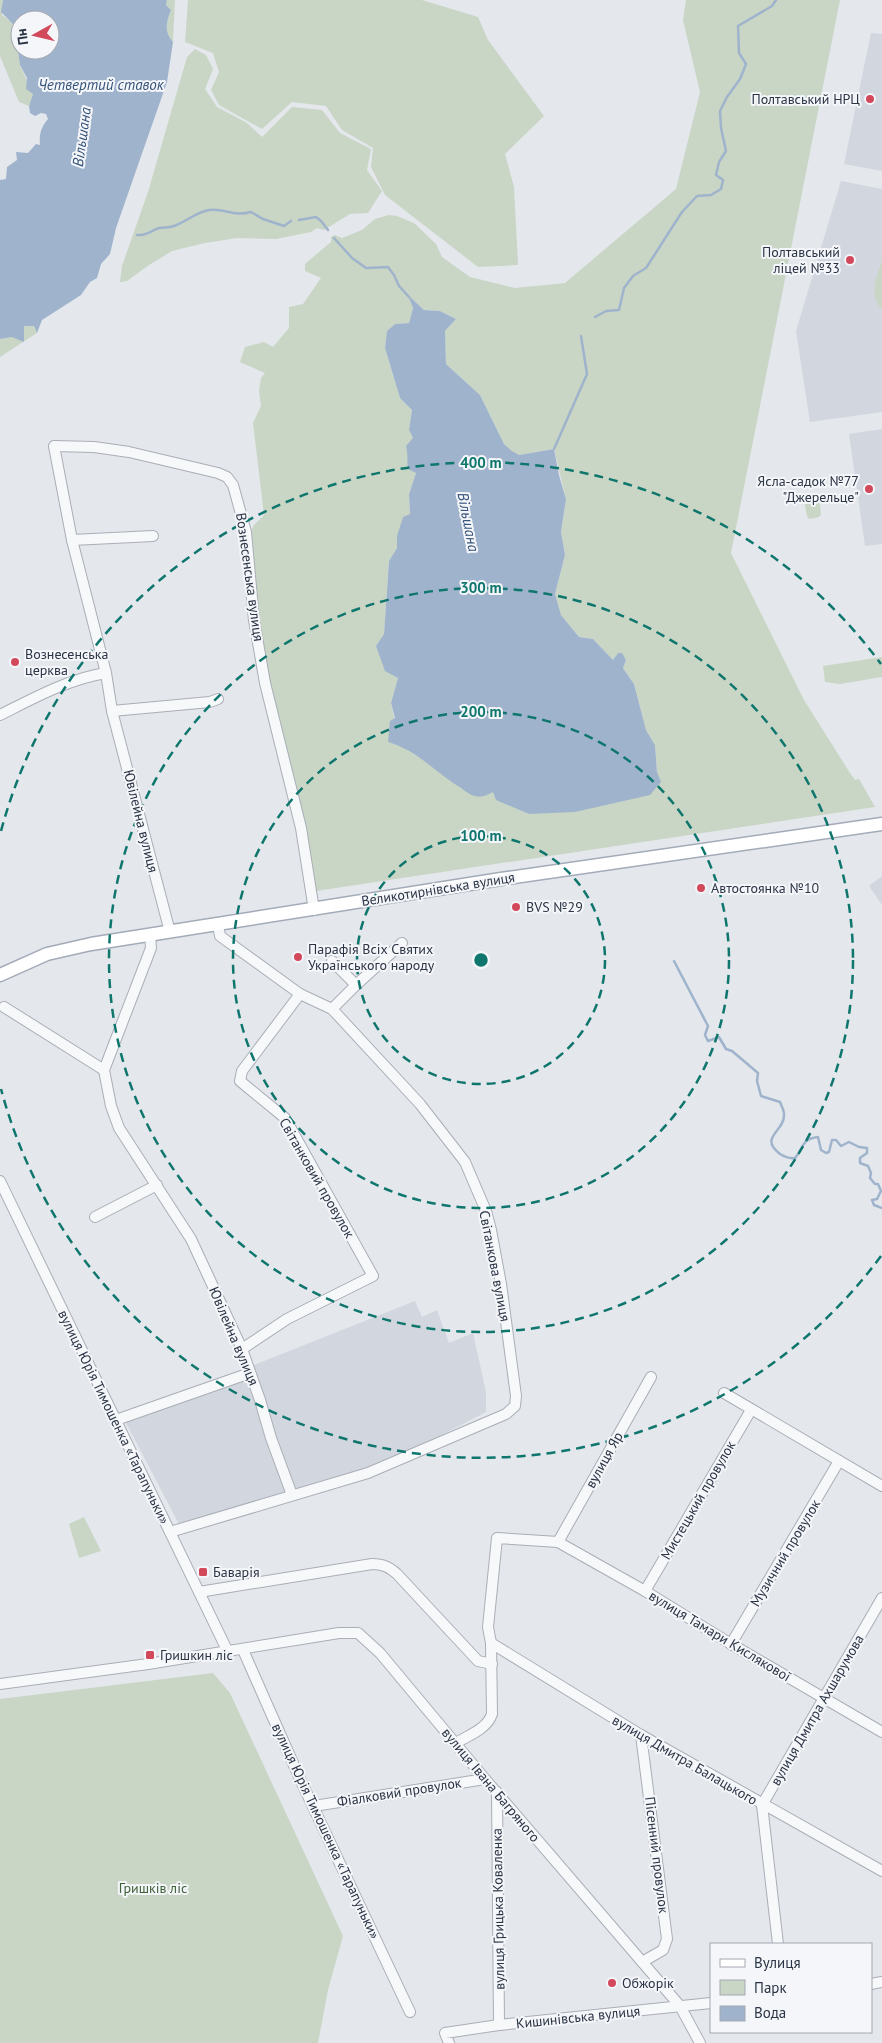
<svg xmlns="http://www.w3.org/2000/svg" width="882" height="2043" viewBox="0 0 882 2043" font-family="'PT Sans',sans-serif">
	<rect width="100%" height="100%" fill="#e4e7ec"/>
	<!-- built -->
	<g fill="#d2d6de">
		<path d="M871,33L882,34V171L844,164Z"/>
		<path d="M841,181L882,189V412L810,422L796,331Z"/>
		<path d="M882,429V544L865,546L849,434Z"/>
		<path d="M882,876V905L869,886Z"/>
		<path d="M415,1301L422,1317L437,1310L449,1343L473,1333L486,1392V1412L368,1473L181,1528L123,1417Z"/>
	</g>
	<!-- green -->
	<g fill="#c9d6c5" fill-rule="evenodd">
		<path d="M0,0H3L2,15L14,24L20,65L33,94L29,106L19,102L0,56Z"/>
		<path d="M167,0H175L173,42C164,32 166,22 171,10L166,5Z"/>
		<path d="M188,0H422L478,17L488,40L544,116L505,154L514,187L518,265L478,267L385,195L371,167L373,148L342,130L326,106L292,102L262,129L219,105L211,90L219,72L213,53L185,42Z"/>
		<path d="M686,0H840L731,553L804,700L850,773L855,780L859,779L875,807L316,891L314,889L265,672L247,540L254,525L264,515L253,423L261,406L259,391L261,378L265,373L240,362L245,347L264,342L273,347L289,328V307L303,304L321,278L305,271V264L331,242V237L335,235L342,238L362,230L375,219L389,215L397,216L414,223L436,244L442,257L470,277L515,288L565,283L676,189L700,92L683,20ZM409,296L424,310L440,311L456,319L445,331L446,364L480,395L504,444L512,451L519,455L554,449L566,499L561,532L565,555L555,594L561,615L579,637L593,639L613,660L618,653L622,654L626,660L623,668L634,684L646,730L655,745L657,772L539,812L529,814L514,807L493,792L464,789L427,762L400,745L391,703L398,678L376,646L384,634L389,561L397,548V536L410,514L409,494L416,473L413,438L409,430L412,410L400,398L385,348L387,331L395,324L409,323L413,308Z"/>
		<path d="M195,49L206,55L213,69L205,89L217,107L247,123L262,137L292,107L322,110L340,133L371,149L367,170L382,191L368,213L350,214L324,230L317,228L311,232L276,239L237,238L205,243L172,251L149,265L127,281L120,282L122,266L148,192L187,57Z"/>
		<path d="M882,260V309C868,295 877,277 882,260Z"/>
		<path d="M24,326H34L37,333L0,357V339L12,337Z"/>
		<path d="M816,495L819,497L821,514L819,517L809,519L807,516L804,500Z"/>
		<path d="M882,657V677L840,684L825,682L823,666Z"/>
		<path d="M84,1517L101,1551L79,1558L69,1524Z"/>
		<path d="M213,1673L230,1693L343,1936L328,1990L318,2043H0V1699Z"/>
	</g>
	<!-- water -->
	<g fill="#9fb4cc" fill-rule="evenodd">
		<path d="M3,0H167L166,5L171,10C166,22 164,32 173,42L167,82L116,228L110,254L101,264L97,278L90,282L81,295L42,320L37,333L34,326H24V342L12,337L0,339V180L6,179L7,167L17,160L16,152L28,153L36,144L40,145C39,134 41,127 48,119L46,114L41,113L35,116L30,113L29,106L33,94L26,89L27,78L20,65L14,25L1,12ZM20,20H50V50H20Z"/>
		<path d="M408,295L424,310L440,311L456,319L445,331L446,364L480,395L504,444L512,451L519,455L554,449L559,475L566,499L561,532L565,555L555,594L561,615L579,637L593,639L613,660L618,653H622L626,660L623,668L634,684L646,730L655,745L657,772L661,782L650,795L575,812L529,814L496,800L493,792C487,795 482,798 475,796C470,795 465,791 461,788C436,773 417,750 388,742L390,721L395,718L391,703L398,678L385,671L376,646L384,634L389,561L397,548V536L403,517L410,514L409,494L416,473L408,469C407,461 408,454 406,446L413,438L409,430L412,410L400,398L385,348L387,331L395,324L409,323L413,308Z"/>
	</g>
	<g fill="none" stroke-linecap="round" stroke-linejoin="round">
		<!-- stream -->
		<g stroke="#9fb4cc" stroke-width="2.5">
			<path d="M299,220L316,217L321,221L328,230"/>
			<path d="M137,235C147,236 150,231 159,228C164,227 169,228 174,226C186,222 196,212 209,210C226,208 233,217 251,212L263,219L284,226L291,221"/>
			<path d="M334,238L352,258L366,268L388,267L394,275L399,286L409,297"/>
			<path d="M595,317L606,311L619,310L624,288L633,276L646,268L682,212L697,196L711,195L721,189L723,180L716,175L719,162L726,151L721,128L720,111L727,97L740,79L746,64L739,53L738,26L772,6L776,0"/>
			<path d="M554,449L587,374L581,336"/>
			<path d="M674,961L708,1026L705,1035L708,1041L719,1037L726,1049L732,1051L758,1073L757,1081L761,1096L780,1102C781,1105 784,1110 784,1114C785,1132 758,1137 780,1154C785,1157 789,1159 795,1158C804,1149 800,1139 818,1137L821,1150L826,1153L829,1152L832,1140H836L841,1146L849,1142L859,1147L867,1148V1153L860,1158V1163L868,1166L871,1173L870,1178L875,1184H878L881,1191L877,1199L872,1200L874,1205L882,1208"/>
		</g>
		<defs>
			<g id="minor">
				<path d="M153,536L72,540L54,446L94,447L129,452L218,473L227,477L233,485L246,532L254,620L265,683L301,828L314,910"/>
				<path d="M72,540L106,673L112,711L170,932"/>
				<path d="M112,711L210,702L218,699"/>
				<path d="M0,715C34,698 68,679 106,673"/>
				<path d="M150,935L151,948L104,1070L111,1106L119,1128L191,1239L242,1349L260,1400L271,1438L292,1495"/>
				<path d="M332,961L356,985"/>
				<path d="M4,1007L104,1070"/>
				<path d="M332,1009L356,985L402,943"/>
				<path d="M0,1181L228,1652"/>
				<path d="M95,1217L157,1185"/>
				<path d="M242,1349L287,1319L373,1276L285,1118L240,1081L242,1071L300,994"/>
				<path d="M724,1393L882,1486"/>
				<path d="M116,1420L250,1373"/>
				<path d="M170,1532L368,1473L506,1414L515,1406L516,1396L501,1284L491,1230L486,1211L465,1162L420,1104L332,1009L300,994L220,936L218,925"/>
				<path d="M558,1542L651,1377"/>
				<path d="M645,1591L751,1410"/>
				<path d="M199,1592L372,1564C383,1564 389,1567 397,1574L478,1661L492,1664"/>
				<path d="M491,1643L641,1735L882,1871"/>
				<path d="M731,1644L839,1461"/>
				<path d="M243,1650L300,1779L410,2012"/>
				<path d="M0,1684L148,1664L339,1633H358L380,1653L485,1779L680,2006L700,2043"/>
				<path d="M641,1735L667,1939L663,1950L642,1962"/>
				<path d="M456,1743C469,1735 487,1729 492,1714L491,1643L488,1627L497,1538L558,1542L645,1591L731,1644L882,1732"/>
				<path d="M497,1792L499,2025"/>
				<path d="M314,1806L485,1779"/>
				<path d="M778,1944L762,1805L882,1598"/>
				<path d="M871,1984L882,1982"/>
				<path d="M449,2043L445,2033L499,2025L711,2003"/>
			</g>
			<path id="major" d="M0,975L47,954L91,944L501,879L882,824"/>
		</defs>
		<!-- minor casing -->
		<use href="#minor" stroke="#a9aeb7" stroke-width="12"/>
		<!-- major casing -->
		<use href="#major" stroke="#a3abb8" stroke-width="15"/>
		<!-- minor -->
		<use href="#minor" stroke="#f7f8fa" stroke-width="10"/>
		<!-- major -->
		<use href="#major" stroke="#fff" stroke-width="12"/>
	</g>
	<!-- distance rings -->
	<g fill="none" stroke="#0f766e" stroke-width="2.5" stroke-dasharray="9 6">
		<circle cx="481" cy="960" r="124"/>
		<circle cx="481" cy="960" r="248"/>
		<circle cx="481" cy="960" r="372"/>
		<path d="M881 1256A497 497 0 0 1 1 1089M1 831A497 497 0 0 1 881 664"/>
	</g>
	<!-- markers -->
	<g fill="#d1495b" stroke="#f4f6f9" stroke-width="2">
		<circle cx="870" cy="99" r="5"/>
		<circle cx="850" cy="260" r="5"/>
		<circle cx="869" cy="489" r="5"/>
		<circle cx="15" cy="662" r="5"/>
		<circle cx="701" cy="888" r="5"/>
		<circle cx="516" cy="907" r="5"/>
		<circle cx="298" cy="957" r="5"/>
		<rect x="198" y="1567" width="10" height="10" rx="2.5"/>
		<rect x="145" y="1650" width="10" height="10" rx="2.5"/>
		<circle cx="612" cy="1983" r="5"/>
	</g>
	<g text-anchor="middle" stroke-width="4" stroke-linejoin="round" paint-order="stroke">
		<!-- poi labels -->
		<g font-size="14" fill="#2b3445" stroke="#f4f6f9" text-anchor="start">
			<text x="860" y="104" text-anchor="end">Полтавський НРЦ</text>
			<text x="840" y="257" text-anchor="end">Полтавський<tspan x="840" dy="16">ліцей №33</tspan></text>
			<text x="859" y="486" text-anchor="end">Ясла-садок №77<tspan x="859" dy="16">"Джерельце"</tspan></text>
			<text x="25" y="659">Вознесенська<tspan x="25" dy="16">церква</tspan></text>
			<text x="711" y="893">Автостоянка №10</text>
			<text x="526" y="912">BVS №29</text>
			<text x="308" y="954">Парафія Всіх Святих<tspan x="308" dy="16">Українського народу</tspan></text>
			<text x="213" y="1577">Баварія</text>
			<text x="160" y="1660">Гришкин ліс</text>
			<text x="622" y="1988">Обжорік</text>
		</g>
		<!-- street labels -->
		<g font-size="14" fill="#2b3445" stroke="#f4f6f9">
			<text transform="translate(250 577) rotate(82)" y="5">Вознесенська вулиця</text>
			<text transform="translate(141 821) rotate(76)" y="5">Ювілейна вулиця</text>
			<text transform="translate(438 889) rotate(-9)" y="5">Великотирнівська вулиця</text>
			<text transform="translate(317 1178) rotate(60)" y="5">Світанковий провулок</text>
			<text transform="translate(495 1266) rotate(79)" y="5">Світанкова вулиця</text>
			<text transform="translate(234 1336) rotate(67)" y="5">Ювілейна вулиця</text>
			<text transform="translate(114 1417) rotate(64)" y="5">вулиця Юрія Тимошенка «Тарапуньки»</text>
			<text transform="translate(604 1460) rotate(-61)" y="5">вулиця Яр</text>
			<text transform="translate(698 1500) rotate(-60)" y="5">Мистецький провулок</text>
			<text transform="translate(785 1553) rotate(-59)" y="5">Музичний провулок</text>
			<text transform="translate(720 1636) rotate(31)" y="5">вулиця Тамари Кислякової</text>
			<text transform="translate(817 1710) rotate(-60)" y="5">вулиця Дмитра Ахшарумова</text>
			<text transform="translate(685 1760) rotate(30)" y="5">вулиця Дмитра Балацького</text>
			<text transform="translate(491 1785) rotate(50)" y="5">вулиця Івана Багряного</text>
			<text transform="translate(399 1792) rotate(-9)" y="5">Фіалковий провулок</text>
			<text transform="translate(326 1831) rotate(65)" y="5">вулиця Юрія Тимошенка «Тарапуньки»</text>
			<text transform="translate(657 1855) rotate(83)" y="5">Пісенний провулок</text>
			<text transform="translate(498 1909) rotate(-91)" y="5">вулиця Грицька Коваленка</text>
			<text transform="translate(578 2017) rotate(-6)" y="5">Кишинівська вулиця</text>
		</g>
		<!-- park labels -->
		<g font-size="14" fill="#3f6138" stroke="#f4f6f9">
			<text x="153" y="1893">Гришків ліс</text>
		</g>
		<!-- water labels -->
		<g font-size="15" font-style="italic" fill="#34527a" stroke="#f4f6f9">
			<text x="101" y="90">Четвертий ставок</text>
			<text transform="translate(82 137) rotate(-82)" y="5">Вільшана</text>
			<text transform="translate(468 522) rotate(79)" y="5">Вільшана</text>
		</g>
	</g>
	<circle cx="481" cy="960" r="8" fill="#0f766e" stroke="#f4f6f9" stroke-width="2.5"/>
	<g font-size="15" text-anchor="middle" font-weight="bold" fill="#0f766e" stroke="#f4f6f9" stroke-width="4" stroke-linejoin="round" paint-order="stroke">
		<text x="481" y="468">400 m</text>
		<text x="481" y="593">300 m</text>
		<text x="481" y="717">200 m</text>
		<text x="481" y="841">100 m</text>
	</g>
	<!-- legend -->
	<rect x="710" y="1943" width="162" height="90" fill="#f4f6f9" stroke="#a4a8b1"/>
	<rect x="720" y="1959" width="25" height="8" fill="#ffffff" stroke="#a4a8b1"/>
	<text x="754" y="1968" font-size="15" fill="#2b3445">Вулиця</text>
	<rect x="720" y="1980" width="25" height="15" fill="#c9d6c5" stroke="#a4a8b1"/>
	<text x="754" y="1993" font-size="15" fill="#2b3445">Парк</text>
	<rect x="720" y="2006" width="25" height="15" fill="#9fb4cc" stroke="#a4a8b1"/>
	<text x="754" y="2018" font-size="15" fill="#2b3445">Вода</text>
	<!-- north arrow -->
	<g transform="translate(35 35) rotate(262)"><circle r="24" fill="#f4f6f9" stroke="#a4a8b1"/>
	<path d="M0-4L9 19L0 12L-9 19Z" fill="#d1495b"/>
	<text y="-8" font-size="14" font-weight="bold" text-anchor="middle" fill="#2b3445">Пн</text>
	</g>
</svg>
